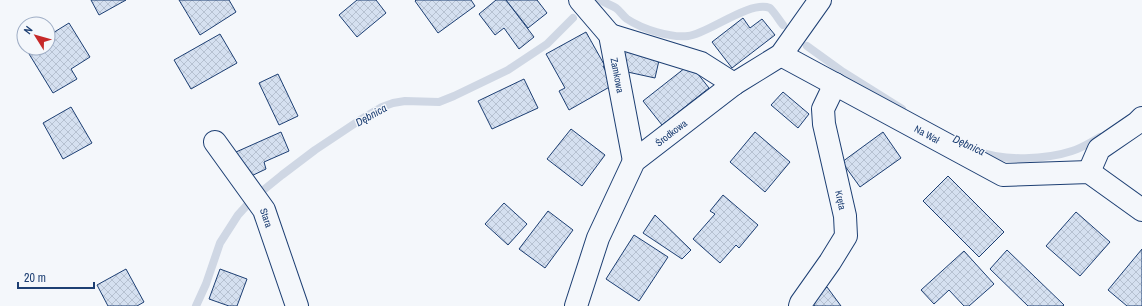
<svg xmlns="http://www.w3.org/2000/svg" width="1142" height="306" viewBox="0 0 1142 306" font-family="'Archivo Narrow',sans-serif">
	<defs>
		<pattern id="building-cross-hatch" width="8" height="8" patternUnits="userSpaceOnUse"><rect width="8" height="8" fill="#d5e0f0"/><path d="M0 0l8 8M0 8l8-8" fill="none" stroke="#b6c1d1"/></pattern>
	</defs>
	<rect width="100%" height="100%" fill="#f4f7fb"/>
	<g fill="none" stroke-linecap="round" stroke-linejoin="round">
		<!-- stream -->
		<g stroke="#cfd7e4" stroke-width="8">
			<path d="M600,0C605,3 611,5 616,8C620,11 623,16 627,19C642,29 670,38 688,36C708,34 749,0 770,8C775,13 779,20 783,25"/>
			<path d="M807,46L843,72L902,109"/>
			<path d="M978,151C1002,162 1048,159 1072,151C1082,148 1091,142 1100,137"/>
			<path d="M261,192L282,175L315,150L360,120L382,107L393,103L405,101L439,102L454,96L508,70L547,44L573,18"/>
			<path d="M196,306L206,284L220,243L238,215L248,204"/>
		</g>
	</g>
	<!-- building -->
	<g fill="url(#building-cross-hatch)" stroke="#1d3f73">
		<path d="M91,0H126L99,15Z"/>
		<path d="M179,0H229L236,12L200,35Z"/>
		<path d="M357,0H376L386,13L357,37L339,15Z"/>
		<path d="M416,0H471L475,6L438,33L415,1Z"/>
		<path d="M496,0H506L534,37L519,49L504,28L495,35L479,14Z"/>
		<path d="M506,0H537L547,13L528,28Z"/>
		<path d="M743,18L750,28L762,19L775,35L732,68L712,42Z"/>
		<path d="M69,23L90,57L71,69L77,79L53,93L26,49L48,48V36Z"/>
		<path d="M586,32L605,66H603L613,85L569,110L559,91L565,88L546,54Z"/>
		<path d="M220,34L237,63L191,89L174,60Z"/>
		<path d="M620,46L660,56L655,78L623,71Z"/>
		<path d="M690,64L709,88L662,125L643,101Z"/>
		<path d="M278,74L298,116L279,125L259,83Z"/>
		<path d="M524,79L538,108L492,129L478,101Z"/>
		<path d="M783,92L809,114L798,128L771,105Z"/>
		<path d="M71,107L92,143L63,159L43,123Z"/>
		<path d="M571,129L605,155L582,186L547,159Z"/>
		<path d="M281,132L289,151L264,162L266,169L247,178L236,152Z"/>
		<path d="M755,132L790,162L765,192L730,162Z"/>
		<path d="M883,132L901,158L860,187L842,162Z"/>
		<path d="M948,176L1004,232L979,257L923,201Z"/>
		<path d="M723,195L758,225L739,248L736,245L720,263L693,239L715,214L710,211Z"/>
		<path d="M504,203L527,224L508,245L485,224Z"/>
		<path d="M548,211L573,230L545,268L519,249Z"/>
		<path d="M1076,212L1110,242L1080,276L1046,246Z"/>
		<path d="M655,215L691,250L682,259L643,233Z"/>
		<path d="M634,235L668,257L639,301L606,279Z"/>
		<path d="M1142,249V306H1127L1108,290Z"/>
		<path d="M1007,250L1064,305L1063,306H1028L990,269Z"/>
		<path d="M964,251L994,284L969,306H964L949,290L934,304L921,290Z"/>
		<path d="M126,269L144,302L137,306H108L97,285Z"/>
		<path d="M220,269L247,279L237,306H229L209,299Z"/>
		<path d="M827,287L841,306H815L810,300Z"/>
	</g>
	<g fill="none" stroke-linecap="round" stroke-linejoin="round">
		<defs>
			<g id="street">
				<path id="s1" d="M580,0L610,35L634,161"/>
				<path d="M610,35L701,63L734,84"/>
				<path id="s2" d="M781,55L1003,175L1089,172L1142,210"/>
				<path id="s3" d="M215,142L264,210L297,306"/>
				<path d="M1089,172L1099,149L1137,123L1142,118"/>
				<path id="s4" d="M576,306L598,238L634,161L734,84L781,55L820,0"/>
				<path d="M800,306L801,303L830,262L846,236L845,216L824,124L823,109L835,84"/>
			</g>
		</defs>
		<!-- street casing -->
		<use href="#street" stroke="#1d3f73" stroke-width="24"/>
		<!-- street -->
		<use href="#street" stroke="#f4f7fb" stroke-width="22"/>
	</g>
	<g text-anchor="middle" stroke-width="3" stroke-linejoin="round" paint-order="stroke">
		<!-- street labels -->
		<g font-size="10" fill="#1d3f73" stroke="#f4f7fb">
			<text dy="4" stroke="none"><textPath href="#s1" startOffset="87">Zamkowa</textPath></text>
			<text dy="4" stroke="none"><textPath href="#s4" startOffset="203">Środkowa</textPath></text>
			<text dy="4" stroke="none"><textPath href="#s2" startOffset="166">Na Wał</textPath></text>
			<text transform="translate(841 200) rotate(77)" y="4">Kręta</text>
			<text dy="4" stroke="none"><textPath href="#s3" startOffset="92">Stara</textPath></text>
		</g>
		<!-- water labels -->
		<g font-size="11" font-style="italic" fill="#1d3f73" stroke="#f4f7fb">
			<text transform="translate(371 115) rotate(-29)" y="4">Dębnica</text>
			<text transform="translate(969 145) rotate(25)" y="4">Dębnica</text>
		</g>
	</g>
	<!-- north arrow -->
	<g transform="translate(36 36) rotate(307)"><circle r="19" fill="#f4f7fb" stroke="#9eadc5"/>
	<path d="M0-3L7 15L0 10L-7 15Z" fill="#c62828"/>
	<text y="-6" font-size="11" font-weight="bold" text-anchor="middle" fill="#1d3f73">N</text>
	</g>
	<!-- scale -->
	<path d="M18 282v6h76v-6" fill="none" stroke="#1d3f73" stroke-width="2"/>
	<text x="24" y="282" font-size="12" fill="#1d3f73" stroke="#f4f7fb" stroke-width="3" paint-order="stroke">20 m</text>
</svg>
